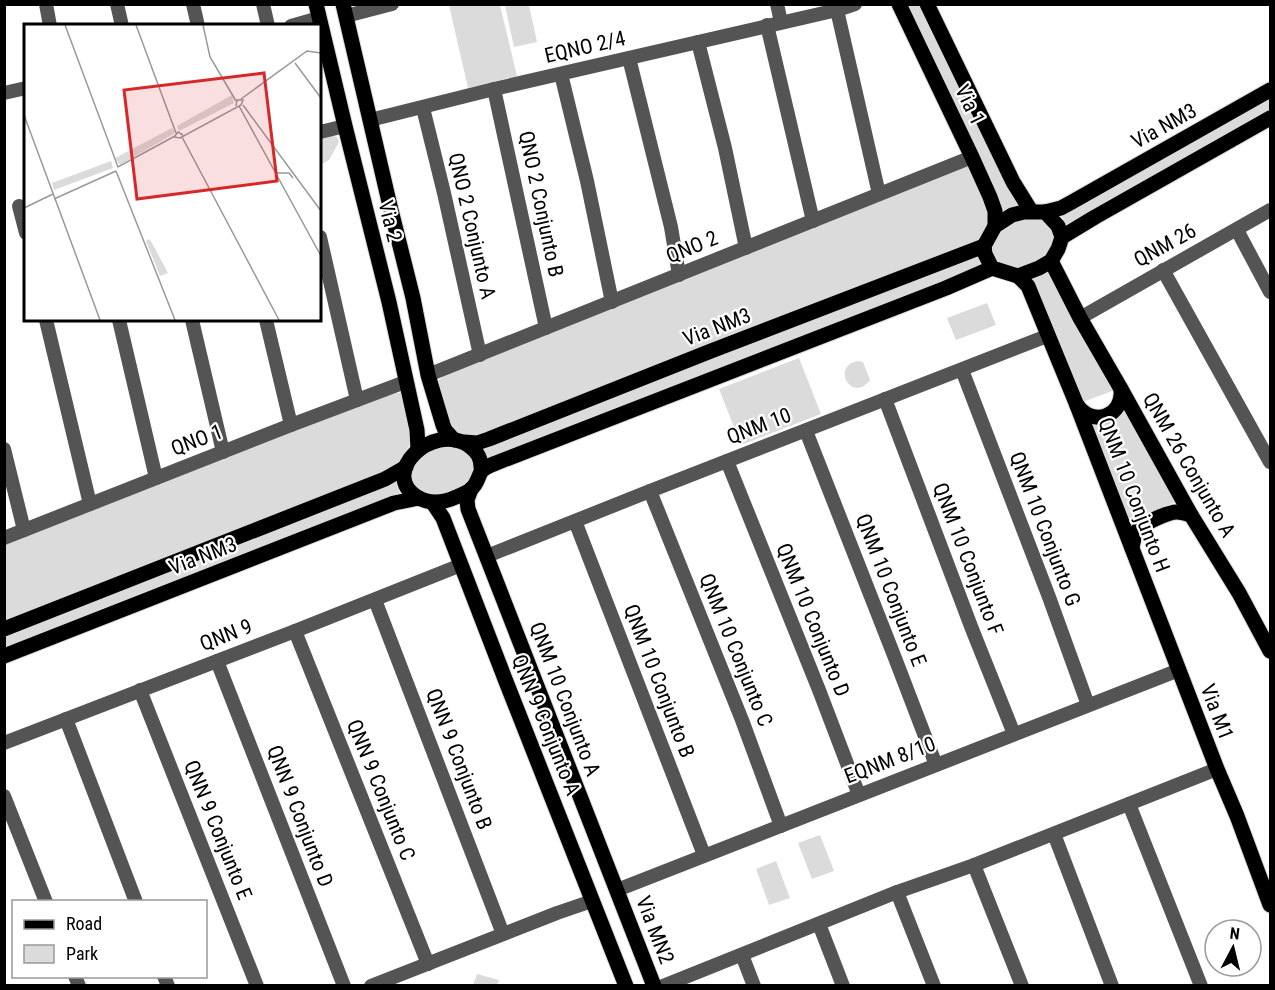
<svg xmlns="http://www.w3.org/2000/svg" width="1275" height="990" viewBox="0 0 1275 990" font-family="'Roboto Condensed',sans-serif">
	<rect width="100%" height="100%" fill="#fff"/>
	<!-- green -->
	<g fill="#dbdbdb">
		<path d="M449,5H500L517,76L468,88Z"/>
		<path d="M511,5H529L537,42L514,47L505,6Z"/>
		<path d="M904,5H921L1020,205L1004,211Z"/>
		<path d="M1270,93V111L1068,227L1060,213Z"/>
		<path d="M328,135L337,137L339,142L329,160L320,165V137Z"/>
		<path d="M968,165L990,207L987,230L978,242L478,437L461,435L450,426L438,384V381L443,376C618,307 793,235 968,165Z"/>
		<path d="M1031,218L1047,220L1057,240C1053,246 1048,255 1043,259C1040,262 1033,263 1029,264C1025,266 1020,268 1016,268C1001,269 987,254 995,240C1002,226 1017,220 1031,218Z"/>
		<path d="M978,253L984,267L488,462L483,447Z"/>
		<path d="M1049,272L1112,383V391L1083,402L1030,280Z"/>
		<path d="M987,303L996,325L956,340L947,318Z"/>
		<path d="M799,358L821,414L741,445L719,389Z"/>
		<path d="M858,361L863,362L870,380C852,404 830,366 858,361Z"/>
		<path d="M396,393H406C413,424 418,442 395,467L5,623V545L388,394Z"/>
		<path d="M1127,409L1177,501L1127,524L1090,426Z"/>
		<path d="M458,447L462,448L473,460C474,463 474,467 474,470C472,482 455,493 444,494C437,495 430,495 423,495L410,482L412,466L416,461L428,452L439,448Z"/>
		<path d="M395,481L401,496L5,651V633Z"/>
		<path d="M820,835L834,871L812,879L798,843Z"/>
		<path d="M776,861L790,898L769,905L756,869Z"/>
		<path d="M477,974L499,980L497,985H473Z"/>
	</g>
	<g fill="none" stroke-linecap="round" stroke-linejoin="round">
		<defs>
			<g id="major">
				<path d="M316,4L345,126L389,302L417,430L418,449"/>
				<path d="M343,4L390,206L413,298L428,375L443,425L445,430L454,440"/>
				<path d="M899,4L972,157L990,197L995,211V226"/>
				<path d="M927,4L1013,182L1031,211"/>
				<path d="M1024,212H1045L1058,226L1062,237L1058,249L1051,261L1039,268L1018,276L992,268L985,254L984,246L995,226L1012,215Z"/>
				<path d="M1045,212L1061,208L1072,202L1270,90"/>
				<path d="M1062,237L1095,217L1270,118"/>
				<path d="M1051,261L1080,318L1121,389L1191,515L1239,593L1270,651"/>
				<path d="M1018,276L1028,286L1076,403L1217,769L1237,816L1270,905"/>
				<path d="M1077,405C1093,428 1124,416 1121,389"/>
				<path d="M464,442L477,443L489,439L711,351L984,246"/>
				<path d="M481,472C482,459 478,452 468,445C432,422 379,473 417,497C429,504 443,503 456,497C461,495 469,492 472,488C477,484 478,477 481,472C484,467 491,465 496,463L946,288L992,268"/>
				<path d="M471,489L467,500L468,509L654,986"/>
				<path d="M433,503L443,518L505,679L626,986"/>
				<path d="M1132,548C1133,542 1134,535 1138,530C1144,523 1168,512 1177,512C1182,512 1187,514 1191,515"/>
				<path d="M4,629L385,479L406,467"/>
				<path d="M4,656L394,503L419,498"/>
			</g>
		</defs>
		<!-- major casing -->
		<use href="#major" stroke="#dbdbdb" stroke-width="17"/>
		<!-- minor -->
		<g stroke="#545454" stroke-width="14">
			<path d="M46,4L50,26"/>
			<path d="M117,4L122,26"/>
			<path d="M193,4L198,26"/>
			<path d="M263,4L268,26"/>
			<path d="M777,4L781,22"/>
			<path d="M837,10L879,194"/>
			<path d="M346,16L392,4"/>
			<path d="M767,25L813,221"/>
			<path d="M291,26L319,18"/>
			<path d="M698,42L725,148L746,248"/>
			<path d="M629,58L671,227L679,275"/>
			<path d="M561,74L587,181L612,302"/>
			<path d="M494,89L546,328"/>
			<path d="M4,93L26,88"/>
			<path d="M423,108L444,193L480,355"/>
			<path d="M370,120L494,89L837,10L855,4"/>
			<path d="M320,132L345,126"/>
			<path d="M19,206L26,233"/>
			<path d="M1237,230L1270,292"/>
			<path d="M320,237L357,400"/>
			<path d="M1163,270L1270,462"/>
			<path d="M1080,318L1270,210"/>
			<path d="M46,320L90,504"/>
			<path d="M119,320L156,478"/>
			<path d="M192,320L223,452"/>
			<path d="M266,320L291,425"/>
			<path d="M962,370L1049,597L1088,705"/>
			<path d="M428,375L972,157"/>
			<path d="M885,399L972,629L1014,734"/>
			<path d="M806,431L895,658L936,765"/>
			<path d="M4,449L24,530"/>
			<path d="M727,461L819,690L859,795"/>
			<path d="M650,491L742,720L781,826"/>
			<path d="M575,521L704,855"/>
			<path d="M4,538L291,425L405,382"/>
			<path d="M487,556L650,491L1047,336"/>
			<path d="M375,600L503,934"/>
			<path d="M295,631L428,964"/>
			<path d="M217,661L344,986"/>
			<path d="M140,690L257,986"/>
			<path d="M66,719L136,902"/>
			<path d="M4,743L295,631L461,565"/>
			<path d="M4,796L46,902"/>
			<path d="M1129,804L1201,986"/>
			<path d="M1054,834L1112,986"/>
			<path d="M974,865L1022,986"/>
			<path d="M617,890L1179,670"/>
			<path d="M897,892L934,986"/>
			<path d="M819,924L843,986"/>
			<path d="M742,955L754,986"/>
			<path d="M75,976L79,986"/>
			<path d="M164,976L168,986"/>
			<path d="M371,986L557,913L592,901"/>
			<path d="M663,986L897,892L974,865L1217,769"/>
		</g>
		<!-- major -->
		<use href="#major" stroke="#000" stroke-width="15"/>
	</g>
	<g text-anchor="middle" stroke-width="4.5" stroke-linejoin="round" paint-order="stroke">
		<!-- street labels -->
		<g font-size="21" fill="#000" stroke="#fff">
			<text transform="translate(585 47) rotate(-13)" y="7">EQNO 2/4</text>
			<text transform="translate(970 105) rotate(64)" y="7">Via 1</text>
			<text transform="translate(1164 126) rotate(-29)" y="7">Via NM3</text>
			<text transform="translate(541 204) rotate(78)" y="7">QNO 2 Conjunto B</text>
			<text transform="translate(390 221) rotate(76)" y="7">Via 2</text>
			<text transform="translate(472 226) rotate(77)" y="7">QNO 2 Conjunto A</text>
			<text transform="translate(1165 245) rotate(-29)" y="7">QNM 26</text>
			<text transform="translate(692 247) rotate(-22)" y="7">QNO 2</text>
			<text transform="translate(717 327) rotate(-21)" y="7">Via NM3</text>
			<text transform="translate(759 426) rotate(-21)" y="7">QNM 10</text>
			<text transform="translate(197 440) rotate(-21)" y="7">QNO 1</text>
			<text transform="translate(1189 465) rotate(60)" y="7">QNM 26 Conjunto A</text>
			<text transform="translate(1134 495) rotate(69)" y="7">QNM 10 Conjunto H</text>
			<text transform="translate(1045 529) rotate(69)" y="7">QNM 10 Conjunto G</text>
			<text transform="translate(203 556) rotate(-21)" y="7">Via NM3</text>
			<text transform="translate(968 559) rotate(69)" y="7">QNM 10 Conjunto F</text>
			<text transform="translate(891 590) rotate(69)" y="7">QNM 10 Conjunto E</text>
			<text transform="translate(813 620) rotate(68)" y="7">QNM 10 Conjunto D</text>
			<text transform="translate(226 635) rotate(-21)" y="7">QNN 9</text>
			<text transform="translate(736 650) rotate(68)" y="7">QNM 10 Conjunto C</text>
			<text transform="translate(659 681) rotate(69)" y="7">QNM 10 Conjunto B</text>
			<text transform="translate(565 699) rotate(69)" y="7">QNM 10 Conjunto A</text>
			<text transform="translate(1217 712) rotate(69)" y="7">Via M1</text>
			<text transform="translate(546 725) rotate(68)" y="7">QNN 9 Conjunto A</text>
			<text transform="translate(459 759) rotate(69)" y="7">QNN 9 Conjunto B</text>
			<text transform="translate(890 760) rotate(-21)" y="7">EQNM 8/10</text>
			<text transform="translate(381 790) rotate(68)" y="7">QNN 9 Conjunto C</text>
			<text transform="translate(300 816) rotate(69)" y="7">QNN 9 Conjunto D</text>
			<text transform="translate(218 830) rotate(68)" y="7">QNN 9 Conjunto E</text>
			<text transform="translate(655 930) rotate(69)" y="7">Via MN2</text>
		</g>
	</g>
	<!-- overview -->
	<g transform="translate(24 24)">
		<rect width="297" height="297" fill="#fff"/>
		<path d="M208,71L210,79L155,107L153,102ZM148,104L151,109L96,141L91,134ZM87,137L89,144L30,166L28,159ZM125,215L128,219L144,249L136,252L122,217Z" fill="#dbdbdb"/>
		<path fill="none" stroke="#999" stroke-width="1.5" d="M41,1L94,143L151,112M112,1L152,109M179,1L186,33L212,77M271,39L297,74M217,75L283,27L297,29M219,81L297,187M215,82L297,232M0,91L76,296M159,111L154,108L150,113L156,114L217,81L219,76H213L212,82M158,113L255,296M92,147L151,296M252,149H265L269,154M30,175L92,147M0,184L29,170"/>
		<path fill="#d62828" fill-opacity="0.15" stroke="#d62828" stroke-width="3" d="M240,49L253,157L113,175L100,66Z"/>
		<rect width="297" height="297" fill="none" stroke="#000" stroke-width="3"/>
	</g>
	<!-- border -->
	<rect width="1275" height="990" fill="none" stroke="#000000" stroke-width="12"/>
	<!-- legend -->
	<rect x="12" y="900" width="195" height="78" fill="#ffffff" stroke="#999999" stroke-width="1.5"/>
	<rect x="24" y="920" width="30" height="9" fill="#000000" stroke="#999999" stroke-width="1.5"/>
	<text x="66" y="930" font-size="18" fill="#000000">Road</text>
	<rect x="24" y="945" width="30" height="18" fill="#dbdbdb" stroke="#999999" stroke-width="1.5"/>
	<text x="66" y="960" font-size="18" fill="#000000">Park</text>
	<!-- north arrow -->
	<g transform="translate(1233 948) rotate(7)"><circle r="28" fill="#ffffff" stroke="#999999" stroke-width="1.5"/>
	<path d="M0-4.5L10 22L0 15L-10 22Z" fill="#000000"/>
	<text y="-9" font-size="16" font-weight="bold" text-anchor="middle" fill="#000000">N</text>
	</g>
</svg>
